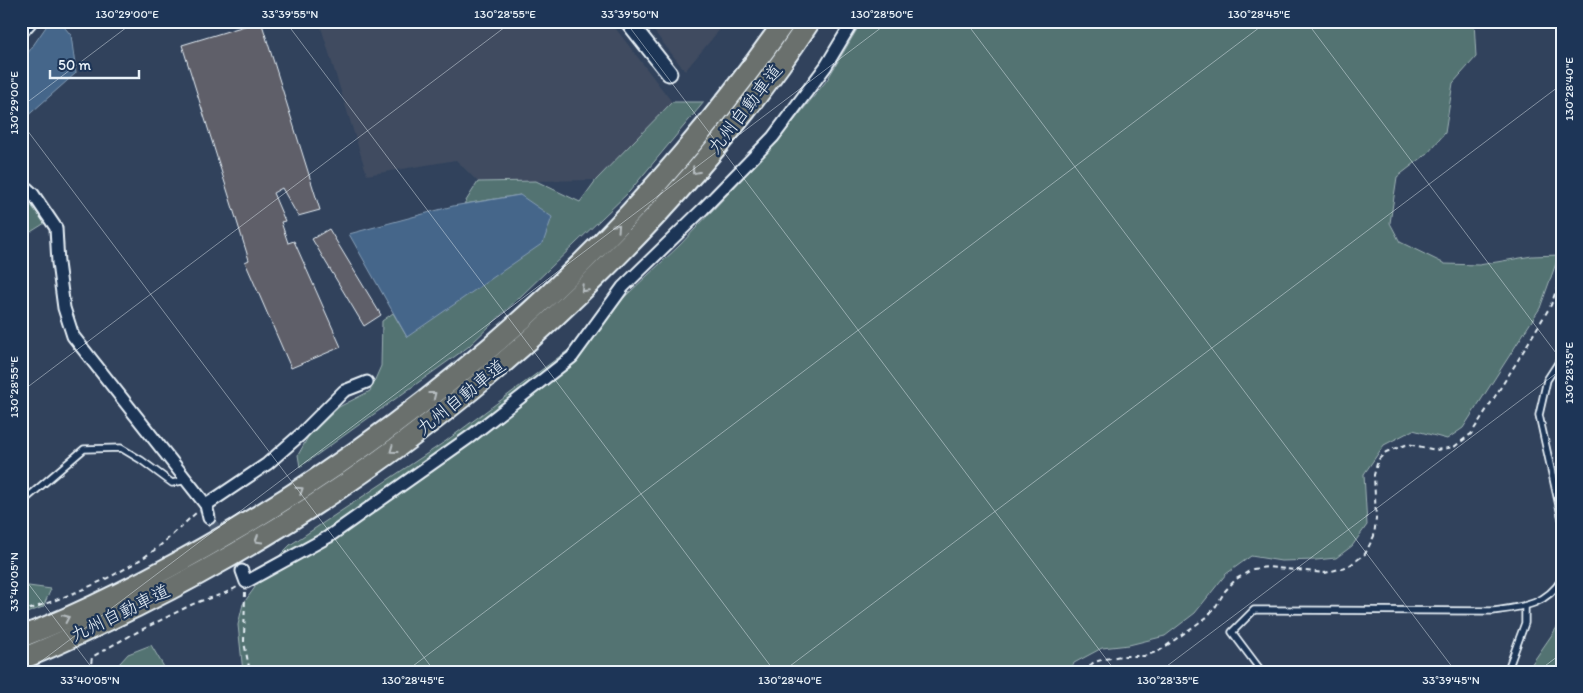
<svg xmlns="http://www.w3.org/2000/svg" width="1583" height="693" viewBox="0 0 1583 693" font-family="Itim,'Klee One',sans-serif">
	<rect width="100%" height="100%" fill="#31425c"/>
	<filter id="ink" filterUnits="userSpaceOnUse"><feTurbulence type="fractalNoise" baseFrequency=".02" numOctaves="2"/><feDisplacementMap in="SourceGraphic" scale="10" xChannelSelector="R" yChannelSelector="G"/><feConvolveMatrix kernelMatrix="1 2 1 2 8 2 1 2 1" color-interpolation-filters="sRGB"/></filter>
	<g filter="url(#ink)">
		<!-- built -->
		<g fill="#3f4b60">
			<path d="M319,21H610L672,102L596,180L478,182L456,160L367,175Z"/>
			<path d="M646,21H727L685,71Z"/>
		</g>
		<!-- green -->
		<g fill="#537372" stroke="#9eb2b5">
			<path d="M862,21H1474L1476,57L1453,83L1445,133L1428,153L1397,177L1390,223L1400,242L1445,264L1479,265L1532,256L1559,255L1540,308L1463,428L1447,439L1413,430L1384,445L1364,474L1367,525L1352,546L1336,558L1316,560L1281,561L1251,556L1226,574L1195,613L1165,636L1129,645L1102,648L1074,663L1070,672H243L238,625L243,604L273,562L290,545L446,441L567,351L679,246L777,142L827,80Z"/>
			<path d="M672,102H704L629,192L468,347L300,467L298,455L308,437L339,407L370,391L381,366L382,321L393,313L407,337L520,195L464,204L478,182L536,181L580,202L596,180Z"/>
			<path d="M21,193L45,223L21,238Z"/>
			<path d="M21,585L51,589L43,607L21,615Z"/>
			<path d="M1562,620V672H1528L1531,665Z"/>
			<path d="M151,645L167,672H112L128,654Z"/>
		</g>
		<!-- water -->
		<g fill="#45668a" stroke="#869eb6">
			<path d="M50,21H59L71,35L76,73L24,119L21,117V63Z"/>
			<path d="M520,195L552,217L543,243L407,337L349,234L453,206Z"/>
		</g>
		<!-- building -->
		<g fill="#5f5f69" stroke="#e8f1f8">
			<path d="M261,21L320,210L298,216L282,188L273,193L285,221L281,222L288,243L294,241L341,347L291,368L245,262L249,260L182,45Z"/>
			<path d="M329,229L381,315L364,326L312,239Z"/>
		</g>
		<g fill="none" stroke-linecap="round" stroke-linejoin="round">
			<!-- street-tunnel -->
			<path stroke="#4c5c73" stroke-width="11" stroke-dasharray="11 5.5" stroke-linecap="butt" d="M209,518L242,571"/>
			<defs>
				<g id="lane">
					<path d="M1562,357L1547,380L1539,415L1562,519"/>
					<path d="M1560,359L1562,345"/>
					<path d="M21,503L84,449L121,448L141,460L172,483L187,480"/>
					<path d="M1262,672L1232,632L1254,610L1493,611C1522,607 1545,606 1562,579"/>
					<path d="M1507,672L1525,623V607"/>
				</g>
				<g id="street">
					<path d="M21,183L33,194L56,228L58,263L64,308L73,336L206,505L209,518"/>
					<path d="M206,505L267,464L300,435L344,391L367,382"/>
					<path d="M242,571L246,582L328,537L471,436L572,357L623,287L703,209L773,137L826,66L853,21"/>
				</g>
				<g id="secondary">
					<path d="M628,21L669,73"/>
					<path d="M21,30L29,21"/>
				</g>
				<g id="highway">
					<path d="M21,637C95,609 167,570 235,530C454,400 640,229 785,21"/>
					<path d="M21,659C61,644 100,624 139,605C312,519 465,408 602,271C679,195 750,112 810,21"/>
				</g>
			</defs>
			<!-- lane casing -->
			<use href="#lane" stroke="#e8f1f8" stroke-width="9"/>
			<!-- street casing -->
			<use href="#street" stroke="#e8f1f8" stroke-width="15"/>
			<!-- secondary casing -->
			<use href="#secondary" stroke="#e8f1f8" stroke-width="19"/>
			<!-- highway casing -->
			<use href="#highway" stroke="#e8f1f8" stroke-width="24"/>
			<!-- path -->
			<g stroke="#e8f1f8" stroke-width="2" stroke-dasharray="5 4" stroke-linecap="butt">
				<path d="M245,592L244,642L250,672"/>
				<path d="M21,612C67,597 114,579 153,551C168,540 182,525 196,513"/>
				<path d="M90,672L92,657C124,638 157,622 191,605C206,598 223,596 237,587"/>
				<path d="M1083,672L1094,662L1105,659L1121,656H1144L1159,651L1207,617L1216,606L1225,591L1236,579L1253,569L1267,567L1325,573L1349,566L1365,554L1374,536L1376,519L1374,475L1378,460L1386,452L1408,444L1436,450L1454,447L1471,434L1515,365L1551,305L1562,274"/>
			</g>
			<!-- lane -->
			<use href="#lane" stroke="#1d3557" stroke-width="5.5"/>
			<!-- street -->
			<use href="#street" stroke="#1d3557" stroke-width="11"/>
			<!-- secondary -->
			<use href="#secondary" stroke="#1d3557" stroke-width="15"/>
			<!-- highway -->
			<use href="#highway" stroke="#6a706d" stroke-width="20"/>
		</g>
		<!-- one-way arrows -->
		<defs><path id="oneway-chevron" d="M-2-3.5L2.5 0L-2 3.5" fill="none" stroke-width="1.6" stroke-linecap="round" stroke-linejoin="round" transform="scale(1.25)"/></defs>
		<g stroke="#b6bdc0">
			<use href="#oneway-chevron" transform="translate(695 171) rotate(130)"/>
			<use href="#oneway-chevron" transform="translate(617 227) rotate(-47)"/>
			<use href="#oneway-chevron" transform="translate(584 289) rotate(135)"/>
			<use href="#oneway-chevron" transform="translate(433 395) rotate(-38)"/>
			<use href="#oneway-chevron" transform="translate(393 450) rotate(144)"/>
			<use href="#oneway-chevron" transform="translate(300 490) rotate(-33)"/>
			<use href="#oneway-chevron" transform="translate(258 540) rotate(149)"/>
			<use href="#oneway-chevron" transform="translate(66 618) rotate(-25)"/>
		</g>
	</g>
	<!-- ticks -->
	<path fill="none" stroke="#e8f1f8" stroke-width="1" stroke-opacity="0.45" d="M285,21L775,672M625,21L1116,672M965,21L1456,672M1306,21L1562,361M21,107L135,21M21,122L435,672M21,392L513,21M21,574L95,672M27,672L890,21M405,672L1268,21M782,672L1562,84M1159,672L1562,369M1537,672L1562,653"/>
	<g text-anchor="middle" stroke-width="4.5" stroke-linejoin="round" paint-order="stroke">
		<!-- street labels -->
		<g font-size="18" fill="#e8f1f8" stroke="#1d3557">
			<text transform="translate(745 109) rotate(-52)" y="6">九州自動車道</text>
			<text transform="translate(461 397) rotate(-39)" y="6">九州自動車道</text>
			<text transform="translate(120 613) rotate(-26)" y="6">九州自動車道</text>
		</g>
	</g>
	<!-- margin -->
	<rect width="1583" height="693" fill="none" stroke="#1d3557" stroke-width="55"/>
	<!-- scale -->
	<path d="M50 70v8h89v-8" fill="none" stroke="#e8f1f8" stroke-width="2.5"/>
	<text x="58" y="70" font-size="15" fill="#e8f1f8" stroke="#1d3557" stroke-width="4" paint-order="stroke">50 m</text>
	<rect x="28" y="28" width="1528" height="638" fill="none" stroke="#e8f1f8" stroke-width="2"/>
	<g font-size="12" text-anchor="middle" fill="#e8f1f8">
		<text x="127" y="18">130°29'00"E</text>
		<text x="290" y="18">33°39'55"N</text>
		<text x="505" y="18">130°28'55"E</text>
		<text x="630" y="18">33°39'50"N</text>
		<text x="882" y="18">130°28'50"E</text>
		<text x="1259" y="18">130°28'45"E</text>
		<text transform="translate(1569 89) rotate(-90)" y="4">130°28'40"E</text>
		<text transform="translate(14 103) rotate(-90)" y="4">130°29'00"E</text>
		<text transform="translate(1569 373) rotate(-90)" y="4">130°28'35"E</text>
		<text transform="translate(14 387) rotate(-90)" y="4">130°28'55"E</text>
		<text transform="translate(14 582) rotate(-90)" y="4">33°40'05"N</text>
		<text x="90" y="684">33°40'05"N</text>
		<text x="413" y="684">130°28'45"E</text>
		<text x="790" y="684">130°28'40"E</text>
		<text x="1168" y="684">130°28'35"E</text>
		<text x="1451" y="684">33°39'45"N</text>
	</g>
</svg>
